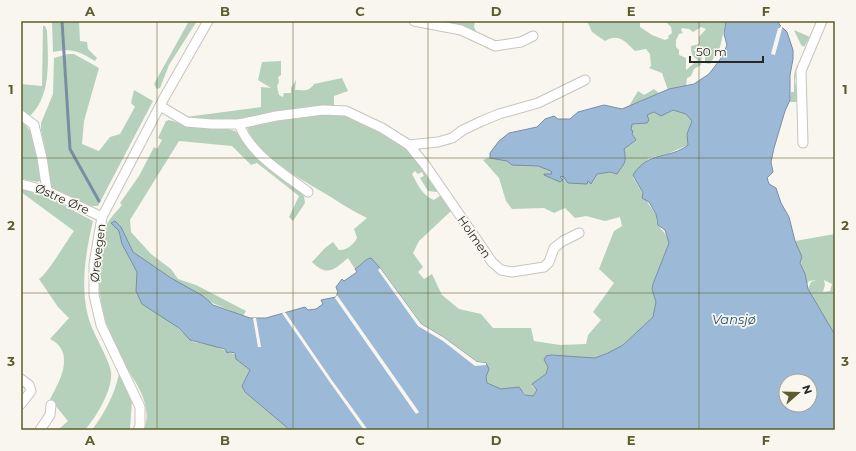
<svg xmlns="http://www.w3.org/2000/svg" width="856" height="451" viewBox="0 0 856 451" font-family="Montserrat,sans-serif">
	<rect width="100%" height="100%" fill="#f8f6ef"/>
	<!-- green -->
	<g fill="#b5d1bc" fill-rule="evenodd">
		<path d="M52,21H79L80,41L87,42L88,49L97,58L95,61C78,51 73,48 53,52Z"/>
		<path d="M189,21H197L169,65L160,88L157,89L154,84Z"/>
		<path d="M423,21H475L474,27L477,33Z"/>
		<path d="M587,21H640V27L652,35L665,40L669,38L668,36L672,33L671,27L667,23L675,21H726L720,47L710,64L705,63V55L702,54L701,65L694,69L691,76L687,78L686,86L668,90L662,73L649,68L651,66L650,54L646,49L635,51C625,41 618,33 605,41L592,32ZM701,27L706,29L699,37V44L691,46C691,54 692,56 698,60L686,70V58L679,55V50L676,47V40L679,34L683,33L681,30L682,28L689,29L693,32Z"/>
		<path d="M43,26H45L47,31C48,58 52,94 31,115H26L21,111V84L42,86Z"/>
		<path d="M794,30L810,37L804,47L801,45Z"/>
		<path d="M68,54H74L99,68L84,121L82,144L99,151L110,137L120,134L135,107L131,103L134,90L153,101L98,206H91L51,188L47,175L45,147L41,130V123L53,94L54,58Z"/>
		<path d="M281,61V75L278,77L279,82L277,86L279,95L283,97L284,93H291V88L296,80L295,90C304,90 309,92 314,84L342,78L348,91L334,96V105C292,110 226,130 186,117L261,107V87L271,88L258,80L262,62Z"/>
		<path d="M797,64L795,82L800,102H790L791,92H794V75Z"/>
		<path d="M654,89L659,93L629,106L638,91L644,95Z"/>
		<path d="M673,110L686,114L692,121L687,134L688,145L667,154L649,158L633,177C641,190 646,201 655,213C658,217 655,221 658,225C663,232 667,234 669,243L653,284L652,289L656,302L653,317L623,345L609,353L595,358L551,355L546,356L544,360L548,367L546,374L532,386L537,390L533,396H527L523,391L501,389L487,383L486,377L488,372L486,363L477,362L443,337L421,324L373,260L355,269L348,258C334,270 327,277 312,262L325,248L333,242L339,250C346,251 354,244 357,238L354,229L367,218C350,210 335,199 319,190C293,174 258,158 247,127L288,117L340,113L379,130L410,151L439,189L437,192L428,191L420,178L424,176L422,172L418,174L415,171L412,174C418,185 422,195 434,200L441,195L451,211L419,241L413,253L423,267L418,272L424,279L432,274L442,295L459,309L481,314L493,328H531L534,341L560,345L586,344L588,335L601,320L593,312L614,283L599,269L614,231L622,226L620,217L605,221L586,216L575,218L565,208L554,213L544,208L512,209L506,201L499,178L483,160L490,157V153L499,141L553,164L565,176L568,183H587L588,180L592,183L597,174L610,172L616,174C624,162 627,165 624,149L635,141V138L632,134L633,131L631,130V124L642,123L648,119L647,115L654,112L662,115Z"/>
		<path d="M21,120L34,135L41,180L38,182L21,179Z"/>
		<path d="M169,120L191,126L225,128L235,131L304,196L305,203L293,221L289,217L299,196L257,163L251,165L232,146L179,141L130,220L131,232L151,254L171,269L178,279L196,285L246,311L243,316L210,302L177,327L193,342L212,345L236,355V359L250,370L242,386L245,392L290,430H144C155,399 128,375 116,349C100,316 90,259 107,224C110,218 117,211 122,205L120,203L139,176L154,147L157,149L162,140L158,138L166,121Z"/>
		<path d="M21,189L44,195L93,221C86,251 80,285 88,316C92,333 109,358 111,372C113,390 96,417 85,430H58L68,421L50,399C60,381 76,352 50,339L69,318L58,307L39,279C49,272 65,243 74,231L21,192Z"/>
		<path d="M835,234V335L808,289L811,282L816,280L809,281L807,284C805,275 799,266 802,257L795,241ZM824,280L832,284L830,291L823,292L825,285Z"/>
		<path d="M119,374L132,400L130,429L92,430C105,412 114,396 119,374Z"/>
	</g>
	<!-- water -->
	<path fill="#9cbad8" stroke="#798ea2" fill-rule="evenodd" d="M726,21H779V24L787,32L793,50V59L790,75V100L785,111L774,148L771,162L773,172L767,178L769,184L776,188L781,203L789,217L795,241L802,257L800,263L805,274L808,289L835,335V430H290L245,392L242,386L250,370L236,359L235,353L230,352L227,353L225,349L190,340L179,328L142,304L136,291L137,272L122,244L119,231L111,223L115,221L121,227L133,252L171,278L203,296L213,305L250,318H266L305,307L308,310L316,309L323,304L321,300L336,297L338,292L336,287L342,279L344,281L357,272L355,269C361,266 364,259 371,258L380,268L421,324L443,337L477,362L486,363L489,369L486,377L487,383L501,389L519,387L525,395L533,396L537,390L532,384L546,374L548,367L544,360L546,356L551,355L595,358L608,353L623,345L653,317L656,302L652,289L653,284L669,243L665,230L658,225L656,214L649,202L642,198L643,193L633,175C649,150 669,160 688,145L687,134L692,121L686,114L673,110L661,116L654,112L647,115L649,120L647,123L632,124L631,130L633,131L632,134L636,140L624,149C627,164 624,163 617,174L610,172L597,174L591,184L588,181L587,184L568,183L563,176L560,177L563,180L560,182L544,175V174H552L551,171L538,166L512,165L507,161L490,158V153L499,141L509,133L537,127L545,119L554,116L558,119H570L578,112L604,105L622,109L669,89L694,84L709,74L722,57L727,45L724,34ZM786,381H810V405H786Z"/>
	<!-- pier -->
	<g fill="#f8f6ef">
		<path d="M782,24L783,25L775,55L771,54L778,28H780Z"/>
		<path d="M380,268L421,324L443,337L477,362L486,363V365L475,366L443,341L418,326L378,270Z"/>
		<path d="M337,295L419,412L416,414L335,298Z"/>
		<path d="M285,312L331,379L368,430H364L329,381L282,313Z"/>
		<path d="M253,318H256L261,347H258Z"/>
	</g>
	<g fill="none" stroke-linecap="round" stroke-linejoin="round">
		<!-- stream -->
		<path stroke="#798ea2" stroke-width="3" d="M62,21L70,149L99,201"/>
		<defs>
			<g id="minor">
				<path d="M414,21L461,30L495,46L521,42L533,36"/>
				<path d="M160,106L187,122L211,124H239C250,154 283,173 308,192"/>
				<path d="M21,115L34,125L42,158L47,191"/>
				<path d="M239,124L276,116L323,110L346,111L382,128L409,145L426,166L492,262L501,270L512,272L544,267L549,262L554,248L563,241L579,233"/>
				<path d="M803,143L801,71L822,21"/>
				<path d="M409,145L438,142L452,138L463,130L482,121L499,114L538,103L585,80"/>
				<path d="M21,184L47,191L102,217"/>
				<path d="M21,379L29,385L31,391L21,404"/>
				<path d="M40,430L50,415L51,405"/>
				<path d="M138,430L140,426V407L101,325L94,295V264L102,217L164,98L208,21"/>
			</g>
		</defs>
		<!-- minor casing -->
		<use href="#minor" stroke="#c6c4bd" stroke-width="11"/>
		<!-- minor -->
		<use href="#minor" stroke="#fff" stroke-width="9"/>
	</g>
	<!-- grid -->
	<path fill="none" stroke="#5c5d2a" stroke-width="1" stroke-opacity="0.55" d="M157,21V430M293,21V430M428,21V430M563,21V430M699,21V430M21,158H835M21,293H835"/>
	<g text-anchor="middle" stroke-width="3.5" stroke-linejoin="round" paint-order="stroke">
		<!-- street labels -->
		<g font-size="12" fill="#282724" stroke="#f8f6ef">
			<text transform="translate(62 199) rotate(24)" y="4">Østre Øre</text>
			<text transform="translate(474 237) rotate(55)" y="4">Holmen</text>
			<text transform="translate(98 253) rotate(-83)" y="4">Ørevegen</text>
		</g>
		<!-- water labels -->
		<g font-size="13" font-style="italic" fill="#245079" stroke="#f8f6ef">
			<text x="734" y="324">Vansjø</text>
		</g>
	</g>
	<!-- border -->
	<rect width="856" height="451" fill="none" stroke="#f8f6ef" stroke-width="44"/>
	<!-- north arrow -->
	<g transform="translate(798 393) rotate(70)"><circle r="19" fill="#f8f6ef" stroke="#a5a39e"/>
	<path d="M0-3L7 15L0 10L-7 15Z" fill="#5c5d2a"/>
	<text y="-6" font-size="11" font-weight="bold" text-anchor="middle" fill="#282724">N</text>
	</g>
	<!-- scale -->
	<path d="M690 56v6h73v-6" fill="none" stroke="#282724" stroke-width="2"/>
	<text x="696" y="56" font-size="12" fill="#282724" stroke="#f8f6ef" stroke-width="3" paint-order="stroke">50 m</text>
	<rect x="22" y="22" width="812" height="407" fill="none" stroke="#5c5d2a" stroke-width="1.5"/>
	<g font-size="13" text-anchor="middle" font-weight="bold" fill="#5c5d2a">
		<text x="90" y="16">A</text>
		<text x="225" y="16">B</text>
		<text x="360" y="16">C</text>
		<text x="496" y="16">D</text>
		<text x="631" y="16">E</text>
		<text x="766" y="16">F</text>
		<text x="11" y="94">1</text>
		<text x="845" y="94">1</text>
		<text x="11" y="230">2</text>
		<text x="845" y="230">2</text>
		<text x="11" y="366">3</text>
		<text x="845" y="366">3</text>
		<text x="90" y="445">A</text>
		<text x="225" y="445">B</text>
		<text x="360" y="445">C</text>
		<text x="496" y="445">D</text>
		<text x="631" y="445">E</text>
		<text x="766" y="445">F</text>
	</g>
</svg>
